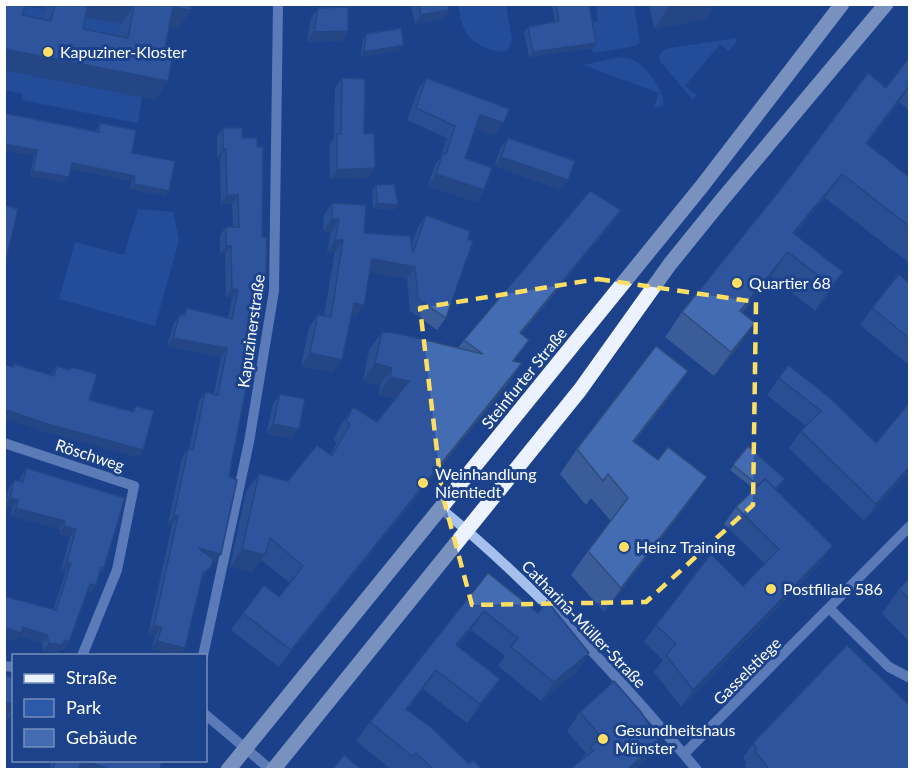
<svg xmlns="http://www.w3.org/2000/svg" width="914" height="774" viewBox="0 0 914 774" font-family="Lato,sans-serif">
	<rect width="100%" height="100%" fill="#1b428b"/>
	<!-- green -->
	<g fill="#2e5ba9">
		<path d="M15,5L45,9L38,40Z"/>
		<path d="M458,5H506L512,40L507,51C500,53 495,51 489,49C465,40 462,28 458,5Z"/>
		<path d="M596,5H634L640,42L635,46L593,53L588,23L598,21Z"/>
		<path d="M76,15L121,24L114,57L70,48Z"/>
		<path d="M736,38L737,41L729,51L720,44L685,86L696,95L693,100L660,61L659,56L665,49Z"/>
		<path d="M621,57C626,58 631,58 635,61C646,67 666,92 663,105L654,108L659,93L583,65Z"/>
		<path d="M4,70L142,97L138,123L22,100V94L5,90Z"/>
		<path d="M138,209L173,212L179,240L155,326L59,299L75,242L124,255Z"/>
	</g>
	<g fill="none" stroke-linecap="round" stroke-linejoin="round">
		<!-- minor -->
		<g stroke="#a6c0ed" stroke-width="10">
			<path d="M4,443L134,486L117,570L82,656"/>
			<path d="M440,508C535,586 618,675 697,770"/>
			<path d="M830,609L889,667L910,678"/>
			<path d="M203,656L249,442L274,291L278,4"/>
			<path d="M4,666L14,667"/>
			<path d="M206,715L271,770"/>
			<path d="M684,754L910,526"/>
		</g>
		<!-- major -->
		<g stroke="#ecf2ff" stroke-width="15">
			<path d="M228,770L702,186L842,4"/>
			<path d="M273,770L580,390L670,264L721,201L886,4"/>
		</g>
	</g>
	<!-- wall -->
	<g fill="#3a5d9a" fill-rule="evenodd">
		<path d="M4,4H192L178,29L169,27L155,100ZM24,5L45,9L43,19L22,15ZM86,17L121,24L118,36L83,29Z"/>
		<path d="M411,4H448L449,10L443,19L415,24Z"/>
		<path d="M553,4H589L593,48L529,57L524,32L528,27L555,22L552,6Z"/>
		<path d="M649,4H715L705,19L654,29Z"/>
		<path d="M318,8L348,31L341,41L307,42L311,18Z"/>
		<path d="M366,34L401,50L360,57L363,39Z"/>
		<path d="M909,58V110L899,102L867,144L909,177V260L908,262L825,198L795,234L843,272L815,311L771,276L742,313L738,347L714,376L665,337L682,312L886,88Z"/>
		<path d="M342,78L364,134L368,178L330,179V144L334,138L335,88Z"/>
		<path d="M426,78L495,135L475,128L465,158L484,190L476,202L428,186L435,165L440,158L447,138L407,120L418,90Z"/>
		<path d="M4,113L96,131L100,123L132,153L169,191L165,196L130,189L132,181L71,169L65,183L30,176L34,156L4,150Z"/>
		<path d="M223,128L242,138H257L229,476L221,554L215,563L212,562L205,576L202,578L151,649L155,636L148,634L172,525L168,524L182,458L188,449H189L199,401L205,392L214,394L221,357L167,346L174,323L180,314L182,315L187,308L228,318L232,298L226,297L225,254H220V235L226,227H233L232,204H221L220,158H217V137Z"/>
		<path d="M508,138L568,180L561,190L494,166L501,147Z"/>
		<path d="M376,185L394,210L373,208L372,190Z"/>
		<path d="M332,203L364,233L411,245L418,227L426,215L468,239L446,318L437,330L410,311L407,279L370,272L356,317L351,316L333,372L301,366L309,327L318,315L324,316L335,252H327L331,232L323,231L324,215Z"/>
		<path d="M621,210L609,227L521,334L510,381L279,667L231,630L243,613L279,597L290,583L261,560L252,572L230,567L246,491L259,474L288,481L330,455L337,442L333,440L341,425L353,407L377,422L395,399L378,395L380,385L363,381L369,350L382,332L458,348L464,340Z"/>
		<path d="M909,283V365L860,325L872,308Z"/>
		<path d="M14,364L51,375L57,366L69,370L71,367L89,400L132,412L136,406L138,457L39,430L12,366Z"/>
		<path d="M688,371L671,395L634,442L690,501L604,612L571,575L588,551L611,521L591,498L586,505L560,474L577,449Z"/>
		<path d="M779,378L876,443L909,471L864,521L789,448L801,431L806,426L767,395Z"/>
		<path d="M280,394L292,439L266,434L273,404Z"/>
		<path d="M748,446L785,479L776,490L821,563L681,707L654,672L663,660L644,642L656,625L743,586L765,564L724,524L736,507L754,489L730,470Z"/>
		<path d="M26,468L125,498L104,568L99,576L91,593L87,592L64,650L60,649L57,653L43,651L42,643L19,636L16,641L4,637L53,610L66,571L61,570L70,537L59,534L60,529L10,516L12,508L4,506L9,488L14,480L20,481L21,476Z"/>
		<path d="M488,573L589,653L576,672L541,701L498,666L505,656L471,630L458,646L500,679L487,698L467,723L423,689L407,710L469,764L483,770H392L356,741L370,722Z"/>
		<path d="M909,578V641L882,614L899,589Z"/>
		<path d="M14,677V722L7,720Z"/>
		<path d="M580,712L659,741L646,760L582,759L586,753L567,731Z"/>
		<path d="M753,743L909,770H748L745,766L747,763L743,758Z"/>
		<path d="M52,760H162L160,770H49Z"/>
	</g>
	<!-- shaded-wall -->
	<g fill="#304c7d">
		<path d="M20,4H48L45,9Z"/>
		<path d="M84,4H131L134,5L121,24L76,15Z"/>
		<path d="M671,4H715L705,19L654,29Z"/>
		<path d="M173,7L191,10L178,29L160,25Z"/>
		<path d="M449,10L443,19L415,24L421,15Z"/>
		<path d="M348,31L341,41L307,42L314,32Z"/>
		<path d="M596,43L593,48L529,57L533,52Z"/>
		<path d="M404,45L401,50L360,57L364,52Z"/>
		<path d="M4,49L168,81L155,100L4,70Z"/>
		<path d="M909,86L899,102L849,167L866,143Z"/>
		<path d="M480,115L504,123L495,135L471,127Z"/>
		<path d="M4,144L37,150L34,156L4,150Z"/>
		<path d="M223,149H226L220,158H217Z"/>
		<path d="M501,157L568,180L561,190L494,166Z"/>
		<path d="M72,163L135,176L132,181L68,169Z"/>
		<path d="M375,168L368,178L330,179L337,170Z"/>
		<path d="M33,171L69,177L65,183L30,176Z"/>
		<path d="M436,174L484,190L476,202L428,186Z"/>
		<path d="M842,174L825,198L776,257L793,233Z"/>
		<path d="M134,184L169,191L165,196L130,189Z"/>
		<path d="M227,195H238L232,204H221Z"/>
		<path d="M377,203L398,205L394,210L373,208Z"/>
		<path d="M621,210L609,227L507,351L520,333Z"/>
		<path d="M332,219H339L331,232L323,231Z"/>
		<path d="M335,240H343L335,252H327Z"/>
		<path d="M226,246H231L225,254H220Z"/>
		<path d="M788,252L771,276L723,336L740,311Z"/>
		<path d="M372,259L415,267L407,279L363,271Z"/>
		<path d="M843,272L826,297L815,311L832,286Z"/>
		<path d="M232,288L238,290L232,298L226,297Z"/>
		<path d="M354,303L364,305L356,317L345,315Z"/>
		<path d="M755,323L738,347L714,376L731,352Z"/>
		<path d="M173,338L227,348L221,357L167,346Z"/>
		<path d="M310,353L342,360L333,372L301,366Z"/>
		<path d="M375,363L392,368L380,385L363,381Z"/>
		<path d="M522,363L510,381L279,667L291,650Z"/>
		<path d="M688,371L671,395L616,465L633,441Z"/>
		<path d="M390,377L409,381L397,399L378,395Z"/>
		<path d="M4,409L143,450L138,457L39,430L4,418Z"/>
		<path d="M273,424L299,429L292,439L266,434Z"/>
		<path d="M909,467V471L864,521L876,504Z"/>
		<path d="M707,477L690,501L604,612L621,588Z"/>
		<path d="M10,498L18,500L12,508L4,506Z"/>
		<path d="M16,508L65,521L60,529L10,516Z"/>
		<path d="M174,515L178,516L172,525L168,524Z"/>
		<path d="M64,526L76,529L70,537L59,534Z"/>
		<path d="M833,546L821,563L681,707L693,690Z"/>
		<path d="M198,548L221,554L215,563L192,557Z"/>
		<path d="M242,549L265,555L252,572L230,567Z"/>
		<path d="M67,562L71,563L66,571L61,570Z"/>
		<path d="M211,567L205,576L197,581L203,573Z"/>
		<path d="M90,584L96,585L91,593L84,591Z"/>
		<path d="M484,611L471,630L443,664L456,645Z"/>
		<path d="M154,625L162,627L155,636L148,634Z"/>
		<path d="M4,627H23L47,635L42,643L19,636L16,641L4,637Z"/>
		<path d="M65,640L69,642L64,650L60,649L57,653L43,651L49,643Z"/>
		<path d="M157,641L185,648L180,656H175L151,649Z"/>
		<path d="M589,653L576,672L541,701L554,682Z"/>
		<path d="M436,670L423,689L392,728L406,709Z"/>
		<path d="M500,679L487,698L467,723L480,704Z"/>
		<path d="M4,702L14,704V707L7,716L4,715Z"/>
		<path d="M14,710V722L7,720Z"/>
		<path d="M659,741L646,760L635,770H627Z"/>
		<path d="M81,760H83L112,770H75Z"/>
	</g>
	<!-- building -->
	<g fill="#446cb3" stroke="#304c7d" stroke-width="1.5">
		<path d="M4,4H25L22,15L51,21L55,4H88L83,29L128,38L134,5L131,4H192L191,10L173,7L164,53L173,55L168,81L4,49Z"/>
		<path d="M419,4H448L449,10L421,15Z"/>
		<path d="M556,4H589L596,43L533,52L528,27L559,21Z"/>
		<path d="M348,7V31L314,32L318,8Z"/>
		<path d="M401,28L404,45L364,52L366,34Z"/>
		<path d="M909,58V86L866,143L909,177V226L842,174L793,233L843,272L832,286L788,252L740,311L755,323L731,352L682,312L787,181L868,73L886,88Z"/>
		<path d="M342,78L365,79L364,134L374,133L375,168L337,170V134H341Z"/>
		<path d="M426,78L509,109L504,123L480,115L465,158L492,168L484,190L436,174L443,153L446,154L455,126L416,108Z"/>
		<path d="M4,113L99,132L100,123L136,130L132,153L175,161L169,191L134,184L135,176L72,163L69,177L33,171L37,150L4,144Z"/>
		<path d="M223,128H242V138H257V147H263L262,237H267L266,286L229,476L237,480L221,554L198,548L213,559L211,567L203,573L185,648L157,641L162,627L154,625L178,516L174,515L188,449L193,450L205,392L218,395L227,348L173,338L180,314L185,316L187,308L232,319L238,290L232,288L231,246H226V227H239L238,195H227L226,149H223Z"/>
		<path d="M508,138L575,161L568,180L501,157Z"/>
		<path d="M394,184L398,205L377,203L376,185Z"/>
		<path d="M590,191L621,210L520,333L529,340L513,361L522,363L291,650L243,613L264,585L279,597L303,566L270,538L265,555L242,549L259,474L288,481L317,445L332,456L350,424L346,422L353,407L377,422L409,381L390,377L392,368L375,363L382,332L396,333L483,354L464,340Z"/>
		<path d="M332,203L366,205L364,233L410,236L413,253L426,215L470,231L468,239L473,241L446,318L418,299L415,267L372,259L364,305L354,303L342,360L310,353L318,315L331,317L343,240H335L339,219H332Z"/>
		<path d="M4,205L18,209L4,268Z"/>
		<path d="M899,274L909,283V338L872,308Z"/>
		<path d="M656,346L688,371L633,441L658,460L668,447L707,477L621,588L588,551L628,498L608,474L603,481L577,449Z"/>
		<path d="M4,364L13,367L14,364L54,376L57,366L70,370L71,367L97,374L89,400L134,412L136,406L154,411L143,450L44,423L4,409Z"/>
		<path d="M788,365L830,398L876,443L909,403V467L876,504L801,431L821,411L779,378Z"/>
		<path d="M280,394L305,399L299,429L273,424Z"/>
		<path d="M748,446L785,479L775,489L765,479L758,485L733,465Z"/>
		<path d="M26,468L125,498L104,568L101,567L96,585L90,584L69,642L65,640L62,645L49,643L47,635L23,627L21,633L4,627V596L56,610L71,563L67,562L76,529L64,526L65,521L16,508L18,500L10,498L14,480L23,482Z"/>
		<path d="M765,479L833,546L693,690L666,655L676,644L656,625L711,554L743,586L779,549L736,507Z"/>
		<path d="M488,573L538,613L547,601L589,653L554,682L511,647L518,638L484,611L456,645L500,679L480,704L436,670L406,709L433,729L469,764L473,760L483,770H434L416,753L413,757L370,722Z"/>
		<path d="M909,578V599L899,589Z"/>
		<path d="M847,645L907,703H909V770H770L755,751L757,749L753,743Z"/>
		<path d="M4,675L14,677V704L4,702Z"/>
		<path d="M614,681L641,712L659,741L627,770H569L593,751L590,747L602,738L580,712Z"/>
		<path d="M344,755L362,770H332Z"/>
		<path d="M56,760H81L79,770H52Z"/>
		<path d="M83,760H162L160,770H112Z"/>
	</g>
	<!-- marked area -->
	<path d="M0 0H914V774H0ZM598,279L756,302L753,505L646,602L472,605L442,493L420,308Z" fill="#1b428b" fill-opacity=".55" fill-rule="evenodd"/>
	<path fill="none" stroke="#fede63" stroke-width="4.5" stroke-dasharray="12 8" stroke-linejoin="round" d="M598,279L756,302L753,505L646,602L472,605L442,493L420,308Z"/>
	<!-- markers -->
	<g fill="#fede63" stroke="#1b428b" stroke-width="2">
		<circle cx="48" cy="52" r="6"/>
		<circle cx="737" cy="283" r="6"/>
		<circle cx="423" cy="483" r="6"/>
		<circle cx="624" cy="547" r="6"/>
		<circle cx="771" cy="589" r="6"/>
		<circle cx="603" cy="739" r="6"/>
	</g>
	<g text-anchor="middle" stroke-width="6" stroke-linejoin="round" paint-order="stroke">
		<!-- poi labels -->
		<g font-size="16" fill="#fff" stroke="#1b428b" text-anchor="start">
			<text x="60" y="58">Kapuziner-Kloster</text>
			<text x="749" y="289">Quartier 68</text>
			<text x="435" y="480">Weinhandlung<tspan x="435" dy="18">Nientiedt</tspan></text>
			<text x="636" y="553">Heinz Training</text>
			<text x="783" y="595">Postfiliale 586</text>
			<text x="615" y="736">Gesundheitshaus<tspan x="615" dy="18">Münster</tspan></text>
		</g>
		<!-- street labels -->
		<g font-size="16" fill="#fff" stroke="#1b428b">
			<text transform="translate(251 331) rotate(-82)" y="6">Kapuzinerstraße</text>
			<text transform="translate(524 378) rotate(-51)" y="6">Steinfurter Straße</text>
			<text transform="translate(90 455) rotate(18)" y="6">Röschweg</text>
			<text transform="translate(584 624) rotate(46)" y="6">Catharina-Müller-Straße</text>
			<text transform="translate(747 671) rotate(-45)" y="6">Gasselstiege</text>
		</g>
	</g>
	<!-- border -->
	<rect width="914" height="774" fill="none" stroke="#ffffff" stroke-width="12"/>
	<!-- legend -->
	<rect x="12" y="654" width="195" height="108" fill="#1b428b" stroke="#768eb9" stroke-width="1.5"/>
	<rect x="24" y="674" width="30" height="9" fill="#ecf2ff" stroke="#768eb9" stroke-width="1.5"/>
	<text x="66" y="684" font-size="18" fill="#ffffff">Straße</text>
	<rect x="24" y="699" width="30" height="18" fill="#2e5ba9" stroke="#768eb9" stroke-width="1.5"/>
	<text x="66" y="714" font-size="18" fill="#ffffff">Park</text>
	<rect x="24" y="729" width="30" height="18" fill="#446cb3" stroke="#768eb9" stroke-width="1.5"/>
	<text x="66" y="744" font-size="18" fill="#ffffff">Gebäude</text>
</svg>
